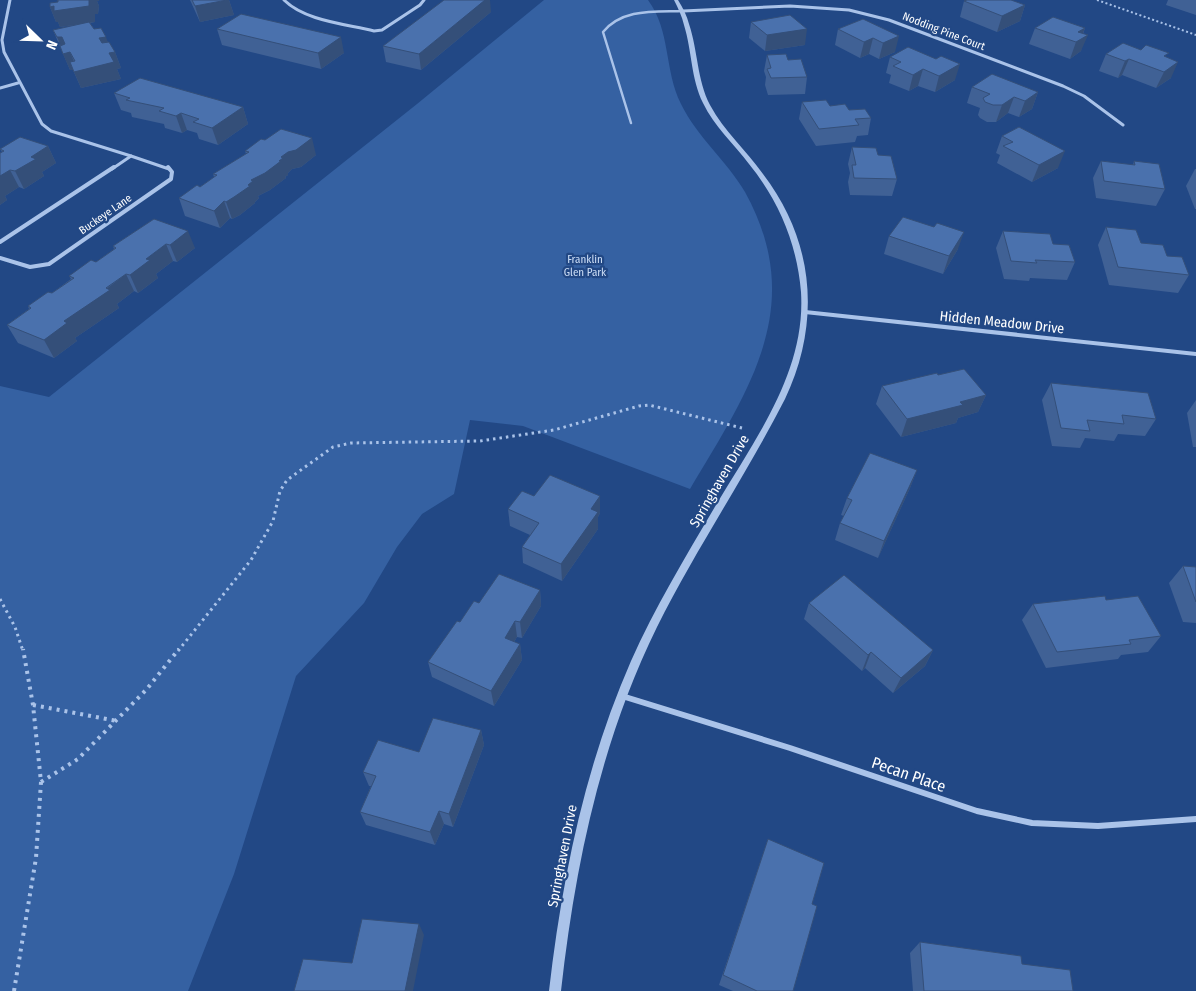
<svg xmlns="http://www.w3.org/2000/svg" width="1196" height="991" viewBox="0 0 1196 991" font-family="'Fira Sans Condensed',sans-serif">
	<rect width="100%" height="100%" fill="#224885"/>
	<!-- green -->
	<path fill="#3561a2" d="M544,0H648C671,31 664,70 681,104C697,137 727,161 745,192C808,306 749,390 690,489L523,426L470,420L454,494L422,514L397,547L364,603L296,676L234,874L188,991H0V386L49,397L417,104Z"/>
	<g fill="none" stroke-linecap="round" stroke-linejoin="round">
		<!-- path-far2 -->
		<path stroke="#aac3e9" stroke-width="2" stroke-dasharray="2 2.5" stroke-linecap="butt" d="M1097,0L1196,35"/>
		<!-- path-far1 -->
		<g stroke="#aac3e9" stroke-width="3" stroke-dasharray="2.5 4" stroke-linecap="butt">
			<path d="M0,599L15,627L23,651"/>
			<path d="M178,651L251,560L273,521L280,491L287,480L333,447L351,443L480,441L554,430L639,406L649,405L742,428"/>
		</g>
		<!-- path -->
		<g stroke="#aac3e9" stroke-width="4" stroke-dasharray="3 5" stroke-linecap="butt">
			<path d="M33,705L117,721"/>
			<path d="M41,782L78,759L146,690L179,649"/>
			<path d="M14,991L36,858L41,782L33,705L23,649"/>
		</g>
		<!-- service -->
		<path stroke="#aac3e9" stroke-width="2.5" d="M631,123L603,32C623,8 655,12 683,11"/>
		<!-- minor-far2 -->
		<g stroke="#aac3e9" stroke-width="3">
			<path d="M10,0L2,40L4,52L42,124L51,131L131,156"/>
			<path d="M284,0C305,21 346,24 374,31L382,30L420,5L424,0"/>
			<path d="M683,11L790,6L849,10L889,20L1063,86L1084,96L1123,125"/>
			<path d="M0,88L18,83"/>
			<path d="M112,169L131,156L169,169"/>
		</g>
		<!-- minor-far1 -->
		<g stroke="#aac3e9" stroke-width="4">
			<path d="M0,242L114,167"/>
			<path d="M0,258L30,267L49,264L171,179L172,172L168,167"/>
			<path d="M805,312L1196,354"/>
		</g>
		<!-- minor -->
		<path stroke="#aac3e9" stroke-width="6" d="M622,696L790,748L977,811L1032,823L1098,826L1196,819"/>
		<!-- tertiary -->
		<path fill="#aac3e9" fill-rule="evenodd" d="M674,0H678C683,8 687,16 689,24C698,51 697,80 710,105C724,131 746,150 763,174C815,242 821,323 785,399C745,477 696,549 657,627C601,741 575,865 561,991H549C562,878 585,766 631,661C655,607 686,556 716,505C755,439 806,372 801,292C797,244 779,201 749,164C734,144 714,126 703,103C691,79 692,51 684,25C682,16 678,8 674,0Z"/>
	</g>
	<!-- wall -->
	<g fill="#406195">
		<path d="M57,0H99V1H97L99,6L98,14H95V22L90,23L94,29L108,42L115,52L121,68L117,69L121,79L81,88L73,70H70L53,30L77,25L60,27L58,22H56L50,7L58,2Z"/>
		<path d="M190,0H229L234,15L200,22Z"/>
		<path d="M1168,0H1196V15L1166,5Z"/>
		<path d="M964,1L1025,5L1020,21L997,32L960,17Z"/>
		<path d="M491,12L421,70L386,62L383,46Z"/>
		<path d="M863,19L895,52L879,59L869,54L860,58L835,45L838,29Z"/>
		<path d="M751,22L805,45L765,51L749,38Z"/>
		<path d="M1035,28H1085L1083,34L1081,51L1070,59L1029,44Z"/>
		<path d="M217,29L344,53L321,69L222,45Z"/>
		<path d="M1141,50L1167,58L1171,78L1156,88L1122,75L1118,78L1099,71L1106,54Z"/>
		<path d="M767,55L788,60L807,77L805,94L768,95L765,85L766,77L764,71Z"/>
		<path d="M890,57L955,80L935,92L918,86L909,91L889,83L891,75L886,73Z"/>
		<path d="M972,87L1038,92L1032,109L1019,117L1008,113L996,122H987L980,118L978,115L980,108L967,103Z"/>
		<path d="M114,93L243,107L248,124L218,145L199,139L197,133L187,130L182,133L165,128L164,124L132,117L131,113L121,110Z"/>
		<path d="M802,102L830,106L849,110L871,118L868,135L857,136L855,142L816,146L799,119Z"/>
		<path d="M1019,127L1058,168L1032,182L997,163L1000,155L996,153L1002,136Z"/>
		<path d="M48,146L56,163L42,172L44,176L24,189L19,187L5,196L7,200L0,205L2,152L0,149Z"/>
		<path d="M852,147L878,155L897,179L892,196L850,195L848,182L850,173L848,164Z"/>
		<path d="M245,151L316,155L301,167L292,169L288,173V175L285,177L286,178L270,190L258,196L259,198L255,202V203L240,215L232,219L230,218L220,228L185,216L179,198L200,187L214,177L213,174L246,154Z"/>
		<path d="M1101,161L1133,165L1134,161L1165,189L1156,206L1096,198L1093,178Z"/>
		<path d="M1195,169H1196V209H1195L1186,186Z"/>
		<path d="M154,219L195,248L177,262L173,261L156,274L158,278L138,293L134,291L117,304L119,308L75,338L77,341L54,358L18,343L7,325L29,309L28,306L52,293L71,279L69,276L96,262L114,249L113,246Z"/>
		<path d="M1106,227L1167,256L1189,275L1178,293L1109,285L1098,245Z"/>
		<path d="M1003,231L1053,244L1075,262L1067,280L1030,278L1029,281L1004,279L996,248Z"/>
		<path d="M889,236L958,249L943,274L884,254Z"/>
		<path d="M938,375L986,395L978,412L958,418L956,423L901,437L876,404L882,386Z"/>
		<path d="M1051,383L1156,419L1145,436L1118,434L1114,441L1085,438L1080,448L1052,446L1042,400Z"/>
		<path d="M1196,400V447H1193L1187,413Z"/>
		<path d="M917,470L910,488L878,558L835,540L840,523L844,516L841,515L847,498Z"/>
		<path d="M534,496L600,513L598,517V529L562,581L523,563L522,547L530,535L510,526L508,509Z"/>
		<path d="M1183,566L1196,567V623L1183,622L1169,583Z"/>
		<path d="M540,590L541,606L522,638L517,637L514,642L520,644L522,660L494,706L432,677L428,662L460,622Z"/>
		<path d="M1106,600L1161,636L1148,652L1121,655L1118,659L1046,668L1022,620L1033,604Z"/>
		<path d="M809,603L933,650L925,666L893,693L865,668L862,671L804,619Z"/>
		<path d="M481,730L484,745L453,827L444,824L435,845L366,825L360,812L371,786H369L363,772L419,752Z"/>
		<path d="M768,839L812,904L793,991H733L719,985Z"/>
		<path d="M920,942L1022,964L1073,991H913L910,953Z"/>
	</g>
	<!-- shaded-wall -->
	<g fill="#344f79">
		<path d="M57,0H99V1H97L99,6L98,14H95V22L60,27L58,22H56L50,7L54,6L61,10Z"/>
		<path d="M227,0H229L234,15L200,22L195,6Z"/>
		<path d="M485,0H490L491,12L421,70L419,54Z"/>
		<path d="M1025,5L1020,21L997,32L1002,16Z"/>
		<path d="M1085,28L1080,40L1088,35L1081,51L1070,59L1076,42L1078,32Z"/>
		<path d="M807,29L805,45L765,51L767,35Z"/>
		<path d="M899,36L895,52L879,59L883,43Z"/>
		<path d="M57,37H62L69,53L64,54Z"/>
		<path d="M106,37L112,53L115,52L121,68L117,69L121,79L81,88L74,72L105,54L99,38Z"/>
		<path d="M341,37L344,53L321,69L318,53Z"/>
		<path d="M873,38L869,54L860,58L864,42Z"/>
		<path d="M70,52L77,69L70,62L73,70H70L63,54Z"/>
		<path d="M1129,59L1122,75L1118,78L1125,61Z"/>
		<path d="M1178,62L1171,78L1156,88L1164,72Z"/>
		<path d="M960,64L955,80L935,92L939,76Z"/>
		<path d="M923,69L918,86L909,91L913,75Z"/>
		<path d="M1038,92L1032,109L1019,117L1025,101Z"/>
		<path d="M1014,97L1008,113L996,122L1002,105Z"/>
		<path d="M243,107L248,124L218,145L212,128Z"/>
		<path d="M181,113L187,130L182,133L176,116Z"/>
		<path d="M312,138L316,155L301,167L292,169L288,173V175L285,177L286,178L270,190L258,196L259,198L255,202V203L240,215L232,219L226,202L248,185L251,180L279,161L281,157L288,152Z"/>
		<path d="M48,146L56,163L42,172L44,176L24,189L15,171L31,157Z"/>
		<path d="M1065,151L1058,168L1032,182L1039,165Z"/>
		<path d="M10,170L19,187L5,196L7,200L0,205V176Z"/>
		<path d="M224,201L230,218L220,228L214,211Z"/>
		<path d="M188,231L195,248L177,262L170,245Z"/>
		<path d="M964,232L958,249L943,274L949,256Z"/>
		<path d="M166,244L173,261L156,274L158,278L138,293L130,275L146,259Z"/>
		<path d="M126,274L134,291L117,304L119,308L75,338L77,341L54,358L44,340L64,321Z"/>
		<path d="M986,395L978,412L958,418L956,423L901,437L907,419L960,402Z"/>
		<path d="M917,470L910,488L878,558L884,541Z"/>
		<path d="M600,496V513L598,517V529L562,581L561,564L591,509Z"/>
		<path d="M540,590L541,606L522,638L520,622Z"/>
		<path d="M515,621L517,637L507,653L505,638Z"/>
		<path d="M520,644L522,660L494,706L491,691Z"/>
		<path d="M933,650L925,666L893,693L901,678Z"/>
		<path d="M871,652L865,668L862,671L868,655Z"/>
		<path d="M481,730L484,745L453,827L449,814Z"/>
		<path d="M439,811L444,824L435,845L430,832Z"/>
		<path d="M419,924L424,935L413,991H405Z"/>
	</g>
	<!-- building -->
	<g fill="#4a71ad" stroke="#344f79">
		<path d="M58,0H89V6L54,11V6L50,7V3L58,2Z"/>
		<path d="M192,0H227L195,6Z"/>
		<path d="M444,0H485L419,54L383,46Z"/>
		<path d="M967,0H1011L1025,5L1002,16L964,1Z"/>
		<path d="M241,14L341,37L318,53L217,29Z"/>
		<path d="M790,15L807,29L767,35L751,22Z"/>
		<path d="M1053,17L1085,28L1078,32L1088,35L1076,42L1035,28Z"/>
		<path d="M863,19L899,36L883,43L873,38L864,42L838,29Z"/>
		<path d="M89,22L94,29L101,28L106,37L99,38L102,43L109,42L115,52L109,53L114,62L74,72L70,62L75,61L70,52L63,54L60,46L65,44L62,37H57L53,30Z"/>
		<path d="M1123,43L1141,50L1146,45L1169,53L1164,56L1178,62L1164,72L1129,59L1125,61L1106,54Z"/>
		<path d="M908,47L936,59L941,56L960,64L939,76L923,69L913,75L893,66L901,62L890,57Z"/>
		<path d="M786,54L788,60L801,59L807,77L771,78L767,69L771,68L767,55Z"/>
		<path d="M992,74L1038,92L1025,101L1014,97L1002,105H993L985,102L983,98L990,94L972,87Z"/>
		<path d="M140,78L243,107L212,128L193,122L199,119L181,113L176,116L159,111L164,108L126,100L130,98L114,93Z"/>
		<path d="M826,100L830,106L845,104L849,110L865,109L871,118L855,119L859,125L819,129L802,102Z"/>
		<path d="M1019,127L1065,151L1039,165L1003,146L1013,142L1002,136Z"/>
		<path d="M281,129L312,138L296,150L288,152L281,157L283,158L279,161H281L265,173L251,180L253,181L248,185L250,186L234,197L226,202L224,201L214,211L179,198L197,185L200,187L217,175L213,174L249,152L245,151L261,139L265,140Z"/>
		<path d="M20,137L48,146L31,157L36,159L15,171L10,170L0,176V153L4,151L0,149Z"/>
		<path d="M852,147L876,148L878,155L891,156L897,179L854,178L852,165H856Z"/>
		<path d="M1101,161L1135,165L1134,161L1159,164L1165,189L1104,181Z"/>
		<path d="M903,217L934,227L937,223L964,232L949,256L889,236Z"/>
		<path d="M154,219L188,231L170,245L166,244L146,259L150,260L130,275L126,274L106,288L110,290L64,321L67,323L44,340L7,325L31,308L28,306L48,292L52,293L74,278L69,276L91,260L96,262L116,248L113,246Z"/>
		<path d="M1106,227L1136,230L1141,243L1163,245L1167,256L1182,257L1189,275L1118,267Z"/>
		<path d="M1003,231L1050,234L1053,244L1069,245L1075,262L1035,260L1037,263L1011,261Z"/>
		<path d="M964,369L986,395L960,402L963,405L907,419L882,386L937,373L938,375Z"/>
		<path d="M1051,383L1148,393L1156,419L1122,415L1124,424L1087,420L1090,431L1061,428Z"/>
		<path d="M870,453L917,470L884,541L840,523L852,500L847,498Z"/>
		<path d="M550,475L600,496L591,509L598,512L561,564L522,547L539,523L508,509L522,491L534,496Z"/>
		<path d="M1183,566L1196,567V602Z"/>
		<path d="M499,574L540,590L520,622L515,621L505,638L520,644L491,691L428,662L457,621L460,622L474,601L479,603Z"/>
		<path d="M844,575L933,650L901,678L871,652L868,655L809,603Z"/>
		<path d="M1105,596L1106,600L1138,596L1161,636L1129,640L1131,644L1057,652L1033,604Z"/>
		<path d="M433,718L481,730L449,814L439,811L430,832L360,812L376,776L363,772L378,740L419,752Z"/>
		<path d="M768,839L824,863L812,904L817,906L793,991H757L723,975Z"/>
		<path d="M362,919L419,924L405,991H294L303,959L352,963Z"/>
		<path d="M920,942L1021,956L1022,964L1070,970L1073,991H924Z"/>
	</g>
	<g text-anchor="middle" stroke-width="4.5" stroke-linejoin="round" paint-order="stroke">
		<!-- far-street labels -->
		<g font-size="11" fill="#fff" stroke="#224885">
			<text transform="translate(944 31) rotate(21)" y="4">Nodding Pine Court</text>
			<text transform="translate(105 214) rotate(-35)" y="4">Buckeye Lane</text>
		</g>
		<!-- far-park labels -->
		<g font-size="11" fill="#cedff7" stroke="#224885">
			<text x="585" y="263">Franklin<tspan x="585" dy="13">Glen Park</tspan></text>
		</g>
		<!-- street labels -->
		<g font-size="14" fill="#fff" stroke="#224885">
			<text transform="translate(1002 322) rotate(6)" y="5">Hidden Meadow Drive</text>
			<text transform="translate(719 481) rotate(-60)" y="5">Springhaven Drive</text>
			<text transform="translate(562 856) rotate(-79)" y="5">Springhaven Drive</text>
		</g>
		<!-- near-street labels -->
		<g font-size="16" fill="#fff" stroke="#224885">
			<text transform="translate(909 774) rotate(19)" y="6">Pecan Place</text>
		</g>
	</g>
	<!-- north arrow -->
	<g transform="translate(40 40) rotate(113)" stroke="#224885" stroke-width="4" paint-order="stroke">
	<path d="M0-4L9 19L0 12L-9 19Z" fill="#ffffff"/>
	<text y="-8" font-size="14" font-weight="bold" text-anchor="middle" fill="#ffffff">N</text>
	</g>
</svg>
